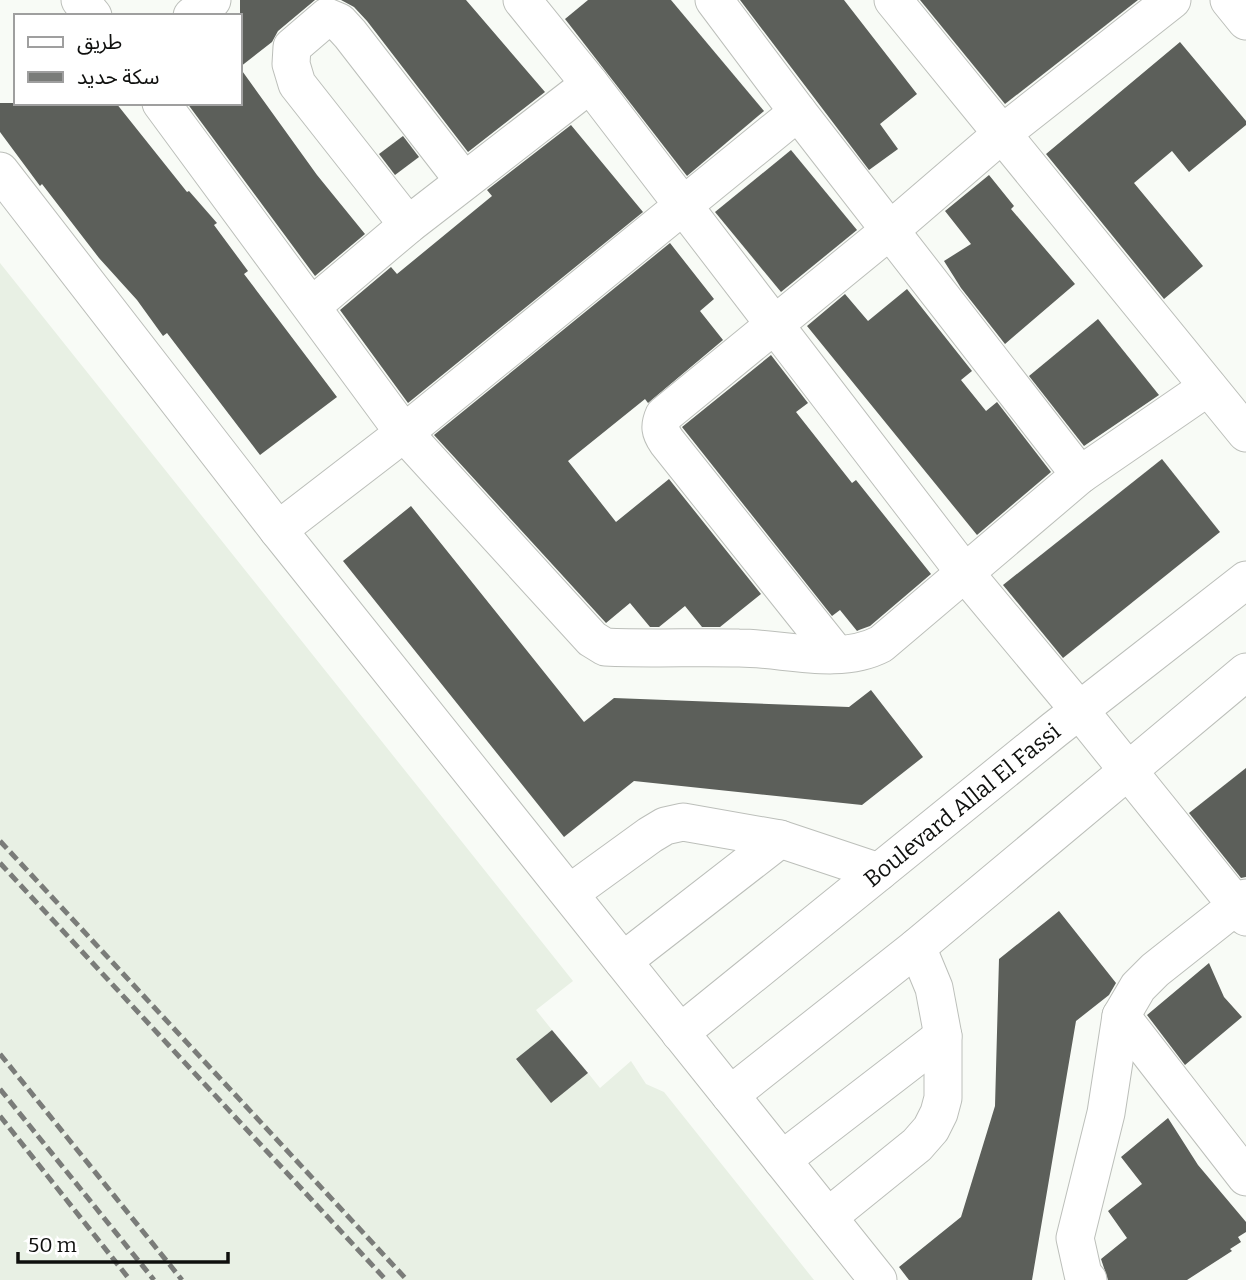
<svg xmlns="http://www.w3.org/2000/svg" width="1246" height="1280" viewBox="0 0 1246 1280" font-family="Bitter,'Noto Sans Arabic',serif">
	<rect width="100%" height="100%" fill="#f8fbf6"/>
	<!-- built -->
	<path fill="#e8f0e4" d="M0,263L573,981L536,1010L552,1030L516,1060L551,1102L588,1073L600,1088L631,1061L646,1084L664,1092L814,1280H0Z"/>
	<!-- building -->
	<g fill="#5c5f5a">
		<path d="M240,0H315L278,31L272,42L240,67Z"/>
		<path d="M341,0H466L545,92L468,152L367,21L354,7Z"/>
		<path d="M588,0H671L764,111L687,176L565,19Z"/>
		<path d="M740,0H844L917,94L880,124L898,149L869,170Z"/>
		<path d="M920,0H1138L1005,104Z"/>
		<path d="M1180,42L1246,121V125L1189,172L1172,151L1134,183L1203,266L1164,299L1046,154Z"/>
		<path d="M240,68L317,175L365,234L315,276L187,103H240Z"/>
		<path d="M0,103H116L187,192L189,191L217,223L214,225L248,271L244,274L337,397L260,455L167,333L163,336L137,300L99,258L42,184L40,186L0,132Z"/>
		<path d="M571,125L643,212L408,403L340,310L391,267L397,274L492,196L487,190Z"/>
		<path d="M403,136L419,157L395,175L379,154Z"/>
		<path d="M791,150L857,230L781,292L715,212Z"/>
		<path d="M989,175L1014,206L1011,209L1075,284L1005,344L961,288L944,261L971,244L945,211Z"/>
		<path d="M670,243L714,299L700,311L723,340L648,403L645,399L568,461L616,522L669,479L761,594L720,627H702L685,606L659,627H650L630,603L606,623L434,435Z"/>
		<path d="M907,289L972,371L961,380L986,411L997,402L1051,472L977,535L807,326L845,294L868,321Z"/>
		<path d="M1098,319L1159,395L1084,446L1029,376Z"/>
		<path d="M771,355L808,403L796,412L852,483L856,480L931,574L870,626L859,630L857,631L840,610L832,616L682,427Z"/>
		<path d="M1162,459L1220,532L1063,658L1003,585Z"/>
		<path d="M411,506L584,722L614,698L849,707L871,690L923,757L862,805L634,781L564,837L343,561Z"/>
		<path d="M1246,768V877L1241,878L1189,813Z"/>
		<path d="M1059,911L1116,983L1109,995L1076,1021L1032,1280H909L899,1267L961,1217L995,1106L999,959Z"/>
		<path d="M1209,963L1224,997L1242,1017L1185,1065L1147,1015Z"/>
		<path d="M552,1030L588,1073L551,1103L516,1059Z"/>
		<path d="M1168,1118L1198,1165L1246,1222V1232L1238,1237L1241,1242L1230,1249L1232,1251L1187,1280H1108L1101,1259L1127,1238L1108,1211L1142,1184L1121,1157Z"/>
	</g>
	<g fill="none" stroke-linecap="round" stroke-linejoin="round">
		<defs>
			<g id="minor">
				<path d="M80,0L93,16"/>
				<path d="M522,0L590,84L965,573L1080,711L1246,917"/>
				<path d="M714,0L798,112L1080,475"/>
				<path d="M893,0L1246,433"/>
				<path d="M1229,0L1246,21"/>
				<path d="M192,16L212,0"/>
				<path d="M161,103L404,433L592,639L605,647C649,649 694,647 739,648C784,648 839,666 881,644L1080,475L1208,387"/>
				<path d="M0,171L278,530L878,1280"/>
				<path d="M408,225L297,84L291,64L292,47L327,17L339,22L350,34L464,181"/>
				<path d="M312,306L408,225L590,84"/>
				<path d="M278,530L404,433L798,112"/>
				<path d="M836,654L667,442C660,432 659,426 664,415L889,231L1003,133L1172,0"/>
				<path d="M570,893L650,835L665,826L683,822L780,839L879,872"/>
				<path d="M623,961L780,839"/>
				<path d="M1121,1016L1246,1177"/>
				<path d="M680,1033L1054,730L1246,580"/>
				<path d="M730,1095L917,947L1246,672"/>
				<path d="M782,1160L943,1036"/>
				<path d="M828,1217L917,1145L931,1129L939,1113L943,1098V1036L934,988L917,947"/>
				<path d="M1088,1280L1083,1274L1075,1238L1106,1113L1121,1016L1138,987L1155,970L1246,898"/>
			</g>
		</defs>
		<!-- minor casing -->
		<use href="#minor" stroke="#bcbfba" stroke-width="39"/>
		<!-- minor -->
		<use href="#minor" stroke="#fff" stroke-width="37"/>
		<!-- rail -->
		<g stroke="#7a7c79" stroke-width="5" stroke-dasharray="10 5" stroke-linecap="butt">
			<path d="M0,841L407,1280"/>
			<path d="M0,863L386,1280"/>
			<path d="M0,1054L182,1280"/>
			<path d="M0,1089L154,1280"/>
			<path d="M0,1116L130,1280"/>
		</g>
	</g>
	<g text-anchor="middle" stroke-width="7" stroke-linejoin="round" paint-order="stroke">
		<!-- street labels -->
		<g font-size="23" fill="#0f100e" stroke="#fff">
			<text transform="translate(962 805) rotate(-39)" y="8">Boulevard Allal El Fassi</text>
		</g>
	</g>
	<!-- legend -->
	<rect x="14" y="14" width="228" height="91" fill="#ffffff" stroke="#9f9f9f" stroke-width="2"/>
	<rect x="28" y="37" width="35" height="10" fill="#ffffff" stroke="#9f9f9f" stroke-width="2"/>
	<text x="77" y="49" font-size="21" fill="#0f100e">طريق</text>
	<rect x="28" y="72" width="35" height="10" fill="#7a7c79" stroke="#9f9f9f" stroke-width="2"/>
	<text x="77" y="84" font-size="21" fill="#0f100e">سكة حديد</text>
	<!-- scale -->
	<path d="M18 1252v10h210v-10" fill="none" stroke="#0f100e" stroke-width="3.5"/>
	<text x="28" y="1252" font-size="21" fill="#0f100e" stroke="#ffffff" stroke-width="5" paint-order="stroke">50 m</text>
</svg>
